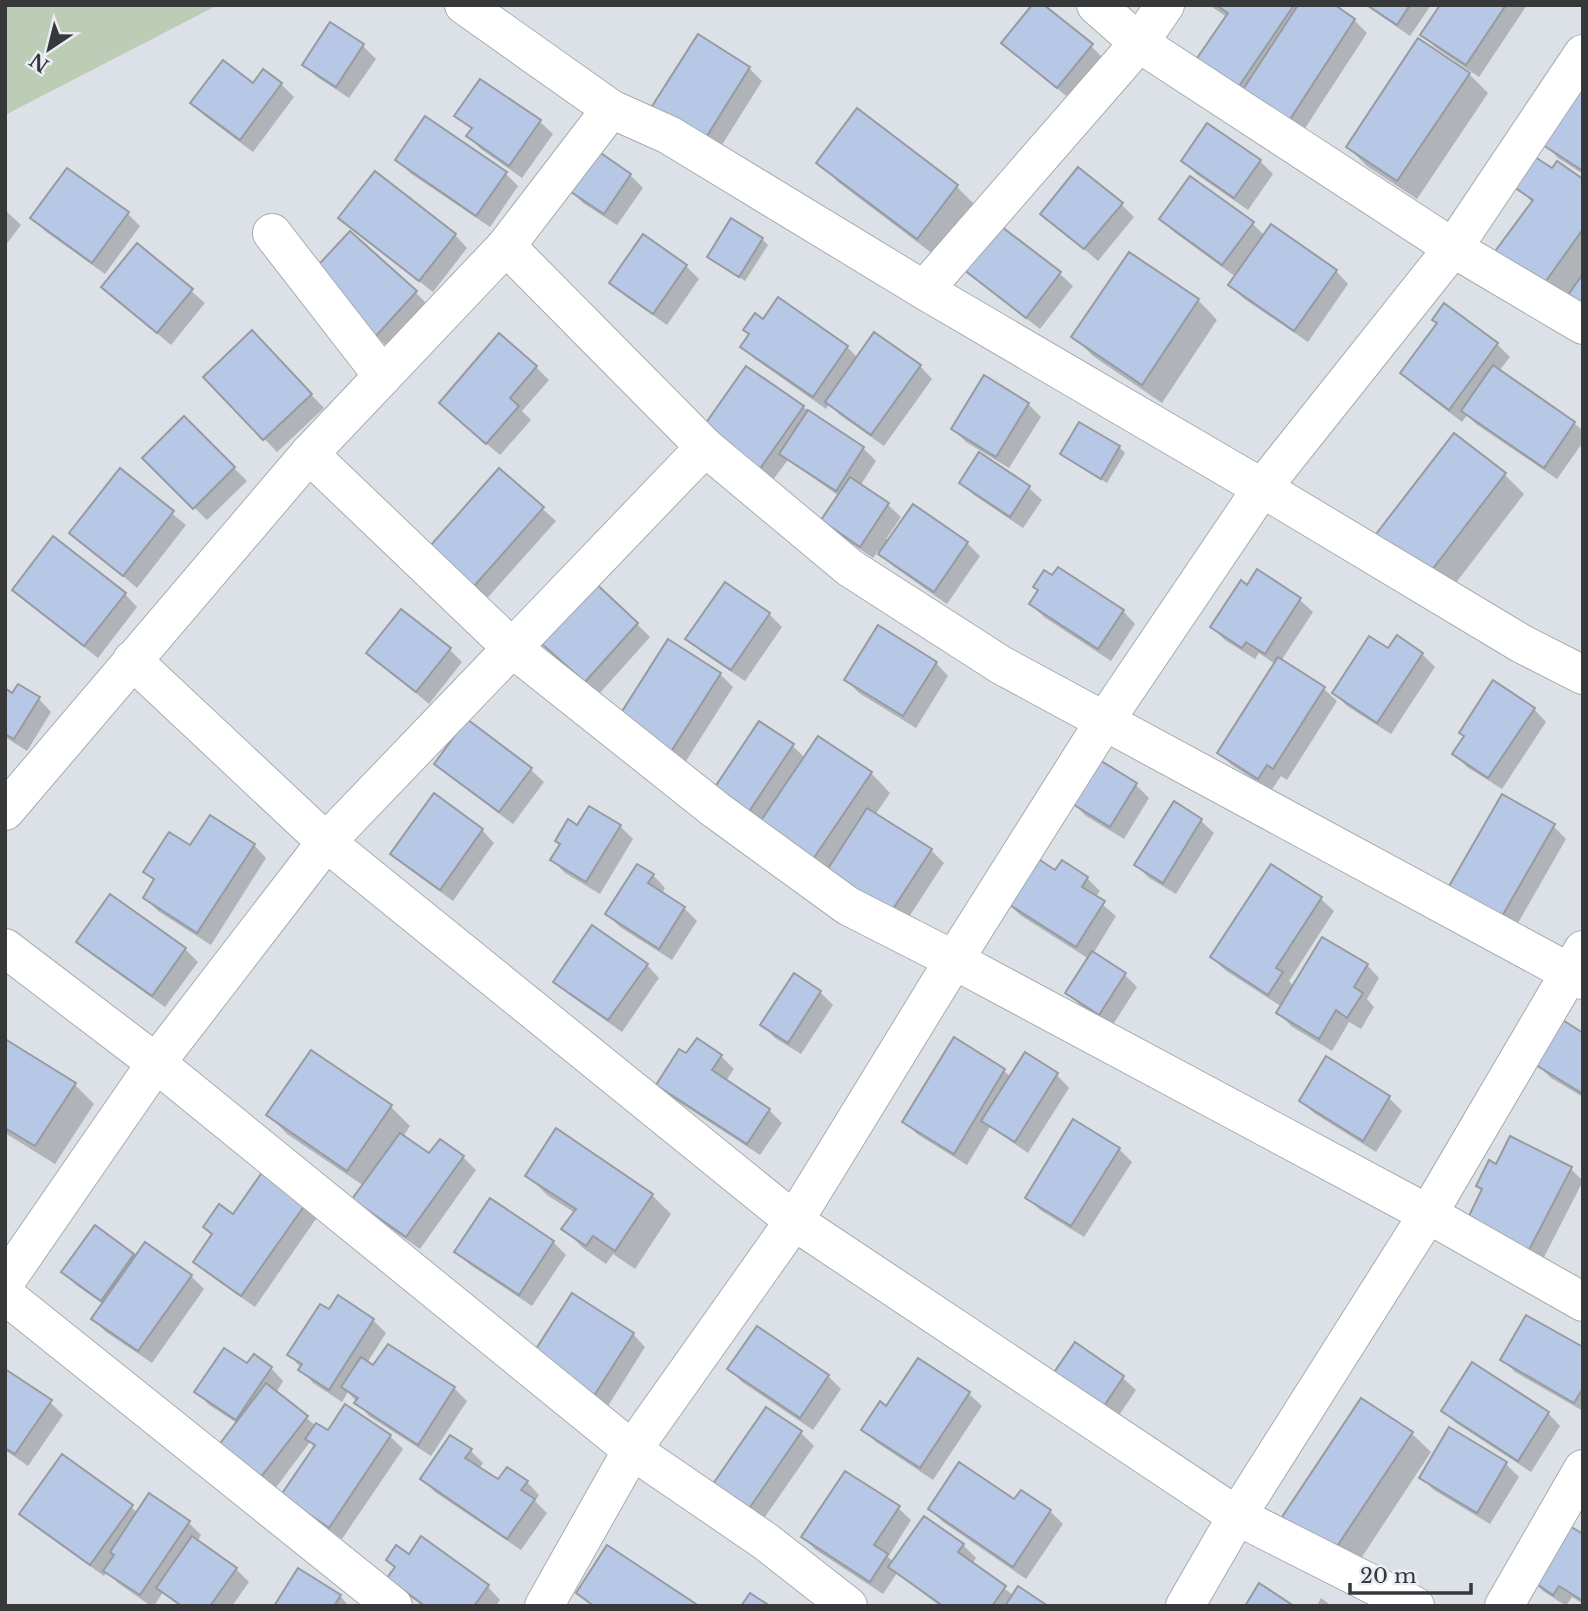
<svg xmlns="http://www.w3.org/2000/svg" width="1588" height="1611" viewBox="0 0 1588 1611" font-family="'Libre Baskerville',serif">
	<rect width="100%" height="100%" fill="#dce1e7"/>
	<!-- green -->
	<path fill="#bdccb4" d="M5,5H218L5,115Z"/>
	<!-- shadow -->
	<g fill="#0003">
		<path d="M1209,5H1331L1354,20L1367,33L1300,136L1213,86L1227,17Z"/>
		<path d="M1365,5H1431L1410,36Z"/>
		<path d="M1442,5H1527L1479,77L1435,47L1422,35Z"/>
		<path d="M330,24L363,46L376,59L349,98L317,77L304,64Z"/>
		<path d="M698,36L749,68L762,81L715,156L664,124Z"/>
		<path d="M1003,43L1091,46L1104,59L1071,100Z"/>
		<path d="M1469,74L1488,93L1417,199L1367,166L1348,147Z"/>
		<path d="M481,81L540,122L553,134L522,178L481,149L468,136L472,130L457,116Z"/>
		<path d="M281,84L294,97L253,152L205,116L192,103L253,85Z"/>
		<path d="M1583,89V174L1558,158L1546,145Z"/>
		<path d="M397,160L505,173L518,186L490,227L410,173Z"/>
		<path d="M1184,161H1260L1273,174L1248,210L1196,174Z"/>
		<path d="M819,162L956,186L976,206L937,257L838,182Z"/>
		<path d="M1552,171L1583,181V313L1515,273L1533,203L1517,187Z"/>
		<path d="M630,175L643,188L617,225L583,203L570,190Z"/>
		<path d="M1121,204L1134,217L1098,261L1043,214Z"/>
		<path d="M5,210L21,225L5,246Z"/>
		<path d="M128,214L140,226L105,274L45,231L33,218Z"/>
		<path d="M341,217L455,235L467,248L433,292L353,230Z"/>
		<path d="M989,219L1060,274L1073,286L1040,329L969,274L956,261Z"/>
		<path d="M1161,219L1253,224L1265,236L1336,271L1348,284L1308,342L1243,298L1230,285L1236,277L1174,232Z"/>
		<path d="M643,236L686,266L699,279L667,325L624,295L611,282Z"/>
		<path d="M762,239L768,245L745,281L709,257Z"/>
		<path d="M138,245L205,303L171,345L116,299Z"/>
		<path d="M1129,254L1198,300L1217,320L1162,403L1093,356L1074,337Z"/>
		<path d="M323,289L415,292L428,305L389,348Z"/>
		<path d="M1445,305L1497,344L1510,357L1499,371L1574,423L1583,431V442L1557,479L1476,424L1467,415L1462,422L1415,386L1402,373L1438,324Z"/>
		<path d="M763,321L847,347L858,358L920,366L932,379L884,446L840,415L829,404L826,409L755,359L742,347Z"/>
		<path d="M252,333L324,408L277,452L205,377Z"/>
		<path d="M536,367L549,380L522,411L531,420L500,455L454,416Z"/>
		<path d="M1028,404L1041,417L1009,468L966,442L953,429Z"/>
		<path d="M803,407L863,448L876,461L860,486L888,505L901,517L886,539L889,541L967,543L980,556L947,604L893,566L878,551L873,558L836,533L823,520L839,496L788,460L772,481L716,443Z"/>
		<path d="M184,418L247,481L207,520L144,458Z"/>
		<path d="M1455,435L1505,475L1524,494L1445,597L1394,557Z"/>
		<path d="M1119,447L1125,453L1107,483L1062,454Z"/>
		<path d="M499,470L556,521L482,604L438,566Z"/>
		<path d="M120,471L186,525L137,588L71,532Z"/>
		<path d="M961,482L1029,488L1042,500L1023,528L974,495Z"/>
		<path d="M1258,571L1300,600L1313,612L1281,661L1324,689L1337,701L1287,780L1281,776L1271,791L1232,765L1219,753L1275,664L1259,653L1255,659L1225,640L1212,627L1247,587Z"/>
		<path d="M14,590L125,594L137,607L98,658L27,602Z"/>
		<path d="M1039,591L1123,611L1135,624L1111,661L1044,617L1031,604Z"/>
		<path d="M769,614L782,627L745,681L700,651L688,638Z"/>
		<path d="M637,624L650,637L599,694L550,650Z"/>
		<path d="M450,650L462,662L429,704L368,653Z"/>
		<path d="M1422,654L1435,667L1391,734L1347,706L1334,693Z"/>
		<path d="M936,663L948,676L916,728L859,693L846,680Z"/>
		<path d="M720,674L733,687L681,769L629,737Z"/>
		<path d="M5,690L13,695L39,699L51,712L27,751L5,737Z"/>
		<path d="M1534,709L1546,722L1502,789L1467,767L1454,754Z"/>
		<path d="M468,721L531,770L544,782L513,824L449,776L436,763Z"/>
		<path d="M759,724L793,746L805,758L871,773L890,793L875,815L931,850L944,863L905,923L722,812Z"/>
		<path d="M1098,762L1136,785L1149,798L1124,839L1086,816L1073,803Z"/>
		<path d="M1175,804L1201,821L1214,833L1176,894L1149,878L1136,865Z"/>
		<path d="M620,826L633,839L600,894L565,873L552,860Z"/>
		<path d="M1553,826L1566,839L1514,930L1463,900Z"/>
		<path d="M482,830L494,843L453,901L405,866L392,854Z"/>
		<path d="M254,845L266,858L211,945L158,911L145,898L155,882L145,872Z"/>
		<path d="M1055,872L1087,878L1100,891L1095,898L1116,916L1093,954L1124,974L1137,987L1112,1026L1080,1005L1067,993L1089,959L1020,915L1007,902Z"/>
		<path d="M653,875L665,888L662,894L684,908L697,921L672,960L620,927L607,914Z"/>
		<path d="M1321,899L1334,911L1289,981L1294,987L1367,965L1379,978L1367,999L1374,1007L1361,1029L1349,1022L1332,1051L1291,1026L1279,1013L1282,1007L1225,970L1212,957Z"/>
		<path d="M79,942L185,949L198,962L165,1007L91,954Z"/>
		<path d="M647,965L659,978L622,1032L568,994L556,981Z"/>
		<path d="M820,992L833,1005L801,1054L775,1038L762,1025Z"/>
		<path d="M1583,1035V1097L1551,1078L1538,1065Z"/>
		<path d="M954,1040L1004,1071L1011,1077L1057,1075L1069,1088L1028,1153L990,1127L967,1165L917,1134L904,1121Z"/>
		<path d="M5,1041L74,1084L94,1104L55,1164L5,1133Z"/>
		<path d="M687,1056H721L734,1069L725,1082L769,1110L782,1123L760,1155L671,1097L659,1084Z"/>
		<path d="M1327,1059L1389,1098L1402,1111L1376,1152L1314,1113L1301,1101Z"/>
		<path d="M391,1107L410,1126L403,1137L430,1156L463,1157L476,1170L420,1249L367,1212L355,1199L364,1186L287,1134L268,1114Z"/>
		<path d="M1119,1149L1132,1162L1084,1237L1040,1210L1027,1197Z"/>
		<path d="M1497,1166L1571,1169L1583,1181L1542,1261L1482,1231L1483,1191L1478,1185Z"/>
		<path d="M263,1173L318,1216L255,1307L208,1274L195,1261L234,1216Z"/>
		<path d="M527,1175L652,1195L671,1214L635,1269L613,1254L606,1264L583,1248L564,1229L575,1213L547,1195Z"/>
		<path d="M553,1242L566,1255L532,1306L469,1264L456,1251Z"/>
		<path d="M133,1255L191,1276L204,1289L152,1363L106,1332L93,1319L103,1304L76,1285L63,1272Z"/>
		<path d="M339,1298L373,1320L386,1333L367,1363L374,1368L454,1388L467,1401L431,1456L369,1416L348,1392L342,1402L313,1383L290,1355L330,1312Z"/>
		<path d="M633,1334L645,1347L603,1414L542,1375Z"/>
		<path d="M1075,1345L1123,1378L1136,1390L1109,1430Z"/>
		<path d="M1583,1349V1411L1515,1372L1502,1359Z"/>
		<path d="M919,1360L969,1394L982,1406L933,1480L876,1442L864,1430L887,1408Z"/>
		<path d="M248,1366L271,1368L283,1381L276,1393L316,1426L328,1433L390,1436L403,1449L342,1539L296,1508L315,1448L310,1442L268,1498L237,1423L209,1405L197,1392Z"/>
		<path d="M729,1369L828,1376L841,1389L813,1430L742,1382Z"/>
		<path d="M5,1371L50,1402L63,1415L28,1466L5,1450Z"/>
		<path d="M766,1409L801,1433L814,1446L756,1530L721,1507Z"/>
		<path d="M1443,1411L1548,1413L1560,1426L1531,1472L1456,1423Z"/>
		<path d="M1450,1430L1506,1464L1519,1477L1490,1524L1434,1490L1422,1478Z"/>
		<path d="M1411,1433L1431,1452L1354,1569L1304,1536Z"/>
		<path d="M470,1450L483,1463L479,1469L498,1482H527L539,1495L535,1501L547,1513L521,1550L435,1492L422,1479Z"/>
		<path d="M1022,1492L1050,1511L1063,1524L1026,1579L943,1522L930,1509L1015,1502Z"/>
		<path d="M131,1507L138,1513L188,1522L201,1535L197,1542L236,1569L249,1582L232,1606H179L163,1592L154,1606H151L118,1583L107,1572L104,1576L34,1526L22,1513Z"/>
		<path d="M898,1508L911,1520L888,1557L894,1562L963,1545L976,1558L972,1564L1014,1596L1045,1606H940L897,1573L883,1594L816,1550L803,1537Z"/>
		<path d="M1583,1536V1604L1572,1597L1566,1606L1543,1591L1530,1578Z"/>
		<path d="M422,1539L488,1587L500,1600L496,1606H423L402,1591Z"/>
		<path d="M299,1570L340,1596L349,1606H276Z"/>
		<path d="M1321,1598L1332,1606H1317Z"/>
	</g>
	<!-- building -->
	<g fill="#b6c8e5" stroke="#979ba1" stroke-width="2">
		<path d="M1032,5H1044L1093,44L1057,88L1001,43Z"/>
		<path d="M1216,5H1294L1233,95L1191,67L1228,13Z"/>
		<path d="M1298,5H1335L1355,19L1287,124L1240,94Z"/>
		<path d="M1367,5H1410L1397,25Z"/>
		<path d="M1440,5H1506L1466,65L1420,35Z"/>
		<path d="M330,22L364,44L336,87L302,65Z"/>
		<path d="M698,34L750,67L702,144L649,111Z"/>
		<path d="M1418,38L1470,73L1397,181L1346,147Z"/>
		<path d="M223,60L253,83L263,69L282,83L240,140L190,103Z"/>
		<path d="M480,79L541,120L509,166L466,136L472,128L454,116Z"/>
		<path d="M1583,86V171L1543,145Z"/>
		<path d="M857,108L958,185L917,239L816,163Z"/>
		<path d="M425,116L507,172L476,216L395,160Z"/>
		<path d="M1207,123L1261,160L1234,198L1181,161Z"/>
		<path d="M595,149L631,174L604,214L568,190Z"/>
		<path d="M1535,157L1552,168L1557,161L1583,179V229L1541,288L1493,254L1533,200L1514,187Z"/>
		<path d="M1078,167L1123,203L1084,249L1040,214Z"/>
		<path d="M67,168L129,212L92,263L30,218Z"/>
		<path d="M375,171L456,234L419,281L338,218Z"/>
		<path d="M1190,176L1254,222L1222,265L1159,219Z"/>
		<path d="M989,217L1061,272L1026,318L954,262Z"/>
		<path d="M731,218L763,238L739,277L707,257Z"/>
		<path d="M1271,224L1337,270L1294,331L1228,285Z"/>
		<path d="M350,231L417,291L375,337L308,276Z"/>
		<path d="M643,234L687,265L653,314L609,283Z"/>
		<path d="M137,243L193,289L157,333L101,287Z"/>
		<path d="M1129,252L1199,299L1142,385L1071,337Z"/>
		<path d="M1583,274V311L1565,299Z"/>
		<path d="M778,297L848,346L813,397L740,347L749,334L743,330L755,313L763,319Z"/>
		<path d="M1444,303L1498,343L1449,410L1400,373L1437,323L1432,320Z"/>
		<path d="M252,330L312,394L263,440L203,377Z"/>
		<path d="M874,332L921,365L871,435L825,402Z"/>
		<path d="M499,333L537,366L510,398L519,406L486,444L439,403Z"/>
		<path d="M1493,365L1575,422L1544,468L1461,411Z"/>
		<path d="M746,366L804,406L759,470L701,430Z"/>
		<path d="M984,375L1029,403L996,457L951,429Z"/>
		<path d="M808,410L864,447L836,491L779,454Z"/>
		<path d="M184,416L235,467L193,509L142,458Z"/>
		<path d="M1079,422L1120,446L1101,479L1060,454Z"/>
		<path d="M1454,433L1506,473L1425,579L1373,538Z"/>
		<path d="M979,452L1030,486L1010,517L959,483Z"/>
		<path d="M120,468L174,511L123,576L69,533Z"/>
		<path d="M499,468L544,507L468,593L423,554Z"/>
		<path d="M850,477L889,503L860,547L821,520Z"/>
		<path d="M913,504L968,542L934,592L878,554Z"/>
		<path d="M53,536L126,593L84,646L12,590Z"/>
		<path d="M1058,567L1124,610L1098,649L1029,604L1038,590L1033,587L1044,570L1052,575Z"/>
		<path d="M1257,569L1301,598L1265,654L1246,642L1242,648L1210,627L1241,580L1247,585Z"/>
		<path d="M590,578L638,623L585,682L535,638Z"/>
		<path d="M725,582L770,613L731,670L685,639Z"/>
		<path d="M401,609L451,648L416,692L366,653Z"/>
		<path d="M878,625L937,662L903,716L844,680Z"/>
		<path d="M1397,635L1423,653L1377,723L1332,693L1369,636L1388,648Z"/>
		<path d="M668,639L721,673L667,758L614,724Z"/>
		<path d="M1278,657L1325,687L1273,769L1267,765L1258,779L1217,753Z"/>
		<path d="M1493,680L1535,708L1488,778L1452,754L1464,736L1459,733Z"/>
		<path d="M18,684L40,697L14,739L5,734V688L12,693Z"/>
		<path d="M467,719L532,768L499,812L434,764Z"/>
		<path d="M759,721L794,744L742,822L707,799Z"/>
		<path d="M818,736L872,772L805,871L758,825Z"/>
		<path d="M1098,759L1137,783L1110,827L1071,803Z"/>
		<path d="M434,793L483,829L440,890L390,854Z"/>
		<path d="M1502,794L1555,824L1501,918L1448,888Z"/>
		<path d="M1174,801L1202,819L1163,883L1134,865Z"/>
		<path d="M589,806L621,825L586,882L550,860L560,844L555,841L568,819L577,825Z"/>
		<path d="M867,808L932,849L891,912L822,878Z"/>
		<path d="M210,815L255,844L197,933L143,898L154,879L143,872L169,832L190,845Z"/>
		<path d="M1034,856L1055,870L1062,860L1088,877L1082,887L1105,901L1076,947L1005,902Z"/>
		<path d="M637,864L654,874L648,883L685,907L659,949L605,914Z"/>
		<path d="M1271,864L1322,897L1276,968L1283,972L1268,995L1210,957Z"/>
		<path d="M110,894L186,948L152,996L76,942Z"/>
		<path d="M592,925L648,964L608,1020L553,982Z"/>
		<path d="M1322,937L1368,964L1354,987L1363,993L1347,1018L1336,1010L1319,1039L1276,1013Z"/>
		<path d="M1092,951L1126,973L1099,1015L1065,993Z"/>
		<path d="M794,973L821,991L788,1043L760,1025Z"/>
		<path d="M1558,1017L1583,1033V1094L1536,1065Z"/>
		<path d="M954,1037L1005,1069L954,1154L902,1122Z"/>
		<path d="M697,1038L722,1055L712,1070L770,1109L747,1144L656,1085L679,1049L686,1053Z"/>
		<path d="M5,1039L76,1083L35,1146L5,1128Z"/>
		<path d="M311,1050L392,1105L347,1171L266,1115Z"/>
		<path d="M1025,1052L1058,1073L1015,1142L981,1121Z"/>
		<path d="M1326,1056L1390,1096L1363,1141L1299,1101Z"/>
		<path d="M1073,1119L1120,1148L1071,1226L1025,1198Z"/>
		<path d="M556,1128L653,1194L615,1251L593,1236L586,1246L561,1229L576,1209L525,1176Z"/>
		<path d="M400,1133L429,1153L440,1139L464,1156L406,1237L352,1199Z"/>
		<path d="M1510,1136L1572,1167L1529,1250L1468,1218L1482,1189L1476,1186L1489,1160L1496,1164Z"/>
		<path d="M263,1171L307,1202L241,1296L193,1262L212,1234L203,1227L219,1204L233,1214Z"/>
		<path d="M490,1198L554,1241L519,1295L454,1252Z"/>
		<path d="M95,1225L134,1254L101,1301L61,1272Z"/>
		<path d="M145,1242L192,1275L138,1351L91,1319Z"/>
		<path d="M572,1293L634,1333L590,1402L527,1363Z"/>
		<path d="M338,1295L374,1319L329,1390L298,1370L302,1364L287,1355L320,1304L329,1309Z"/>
		<path d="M1526,1315L1583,1347V1388L1574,1403L1500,1360Z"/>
		<path d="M757,1326L829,1375L800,1418L727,1369Z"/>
		<path d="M1075,1342L1124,1376L1096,1418L1046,1384Z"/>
		<path d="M388,1344L455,1387L418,1445L354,1403L358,1398L341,1387L361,1357L373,1365Z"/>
		<path d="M224,1348L247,1363L254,1354L272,1367L236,1420L194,1392Z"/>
		<path d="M918,1358L970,1392L920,1468L861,1430L880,1401L886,1406Z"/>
		<path d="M1472,1362L1549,1412L1518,1461L1441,1411Z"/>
		<path d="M5,1369L52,1400L15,1454L5,1448Z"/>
		<path d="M266,1383L308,1416L254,1486L212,1454Z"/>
		<path d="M1361,1398L1413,1432L1334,1551L1282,1517Z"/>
		<path d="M345,1404L391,1435L329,1528L281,1495L315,1445L305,1439L316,1423L328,1430Z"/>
		<path d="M766,1407L802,1431L742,1519L706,1494Z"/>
		<path d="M1449,1427L1507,1462L1477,1513L1419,1478Z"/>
		<path d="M450,1435L472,1449L465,1458L498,1479L507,1467L528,1481L521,1490L535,1499L507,1539L420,1479Z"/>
		<path d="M62,1454L133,1505L90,1565L19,1514Z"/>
		<path d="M959,1462L1014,1499L1021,1490L1051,1510L1013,1567L928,1509Z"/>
		<path d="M845,1471L900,1506L874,1545L888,1554L870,1582L801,1537Z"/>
		<path d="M149,1493L190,1521L140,1595L103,1571L114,1555L110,1552Z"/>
		<path d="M924,1516L964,1544L958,1552L1006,1586L992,1606H943L888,1567Z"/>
		<path d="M1563,1522L1583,1534V1601L1559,1586L1553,1595L1528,1578Z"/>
		<path d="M192,1536L237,1568L210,1606H182L156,1588Z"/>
		<path d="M421,1536L489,1585L474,1606H425L387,1578L395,1567L386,1560L396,1545L409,1554Z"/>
		<path d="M607,1545L699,1606H594L576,1593Z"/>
		<path d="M298,1568L341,1595L334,1606H274Z"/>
		<path d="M1259,1583L1294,1606H1245Z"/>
		<path d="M1018,1586L1048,1606H1005Z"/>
		<path d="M750,1593L770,1606H741Z"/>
	</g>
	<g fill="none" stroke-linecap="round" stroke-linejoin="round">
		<defs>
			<g id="minor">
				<path d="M464,5L611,109L669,135L924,290L1262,488L1522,644L1583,675"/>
				<path d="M1165,5L1139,43L1453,248L1583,325"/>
				<path d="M272,233L383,376"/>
				<path d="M506,246L705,447L850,568L1001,665L1583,980"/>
				<path d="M924,290L1139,43L1096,5"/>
				<path d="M309,454L512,648L716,810L848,906L954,960L1428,1214L1583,1302"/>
				<path d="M132,660L326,842L794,1221L1237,1516L1415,1606"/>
				<path d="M5,811L309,454L506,246L611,109"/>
				<path d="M5,948L156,1063L632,1450L765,1541L848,1606"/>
				<path d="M5,1282L156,1063L326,842L705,447"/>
				<path d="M5,1295L393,1606"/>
				<path d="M544,1606L632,1450L794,1221L954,960L1104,722L1262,488L1453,248L1583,54"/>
				<path d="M1185,1606L1237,1516L1428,1214L1583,950"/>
				<path d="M1504,1606L1583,1469"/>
			</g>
		</defs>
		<!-- minor casing -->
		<use href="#minor" stroke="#a7abb2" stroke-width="40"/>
		<!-- minor -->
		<use href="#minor" stroke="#fff" stroke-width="38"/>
	</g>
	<!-- border -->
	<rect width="1588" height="1611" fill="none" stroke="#36383a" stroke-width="14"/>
	<!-- north arrow -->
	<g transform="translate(49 49) rotate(215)" stroke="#eaeef4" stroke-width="5" paint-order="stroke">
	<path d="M0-5L12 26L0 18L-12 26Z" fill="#36383a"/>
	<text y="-10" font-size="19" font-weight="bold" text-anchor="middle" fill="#36383a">N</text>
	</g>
	<!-- scale -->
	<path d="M1350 1583v10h121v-10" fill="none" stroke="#36383a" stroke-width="3.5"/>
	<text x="1360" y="1583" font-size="21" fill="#36383a" stroke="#eaeef4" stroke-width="5" paint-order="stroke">20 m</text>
</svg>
